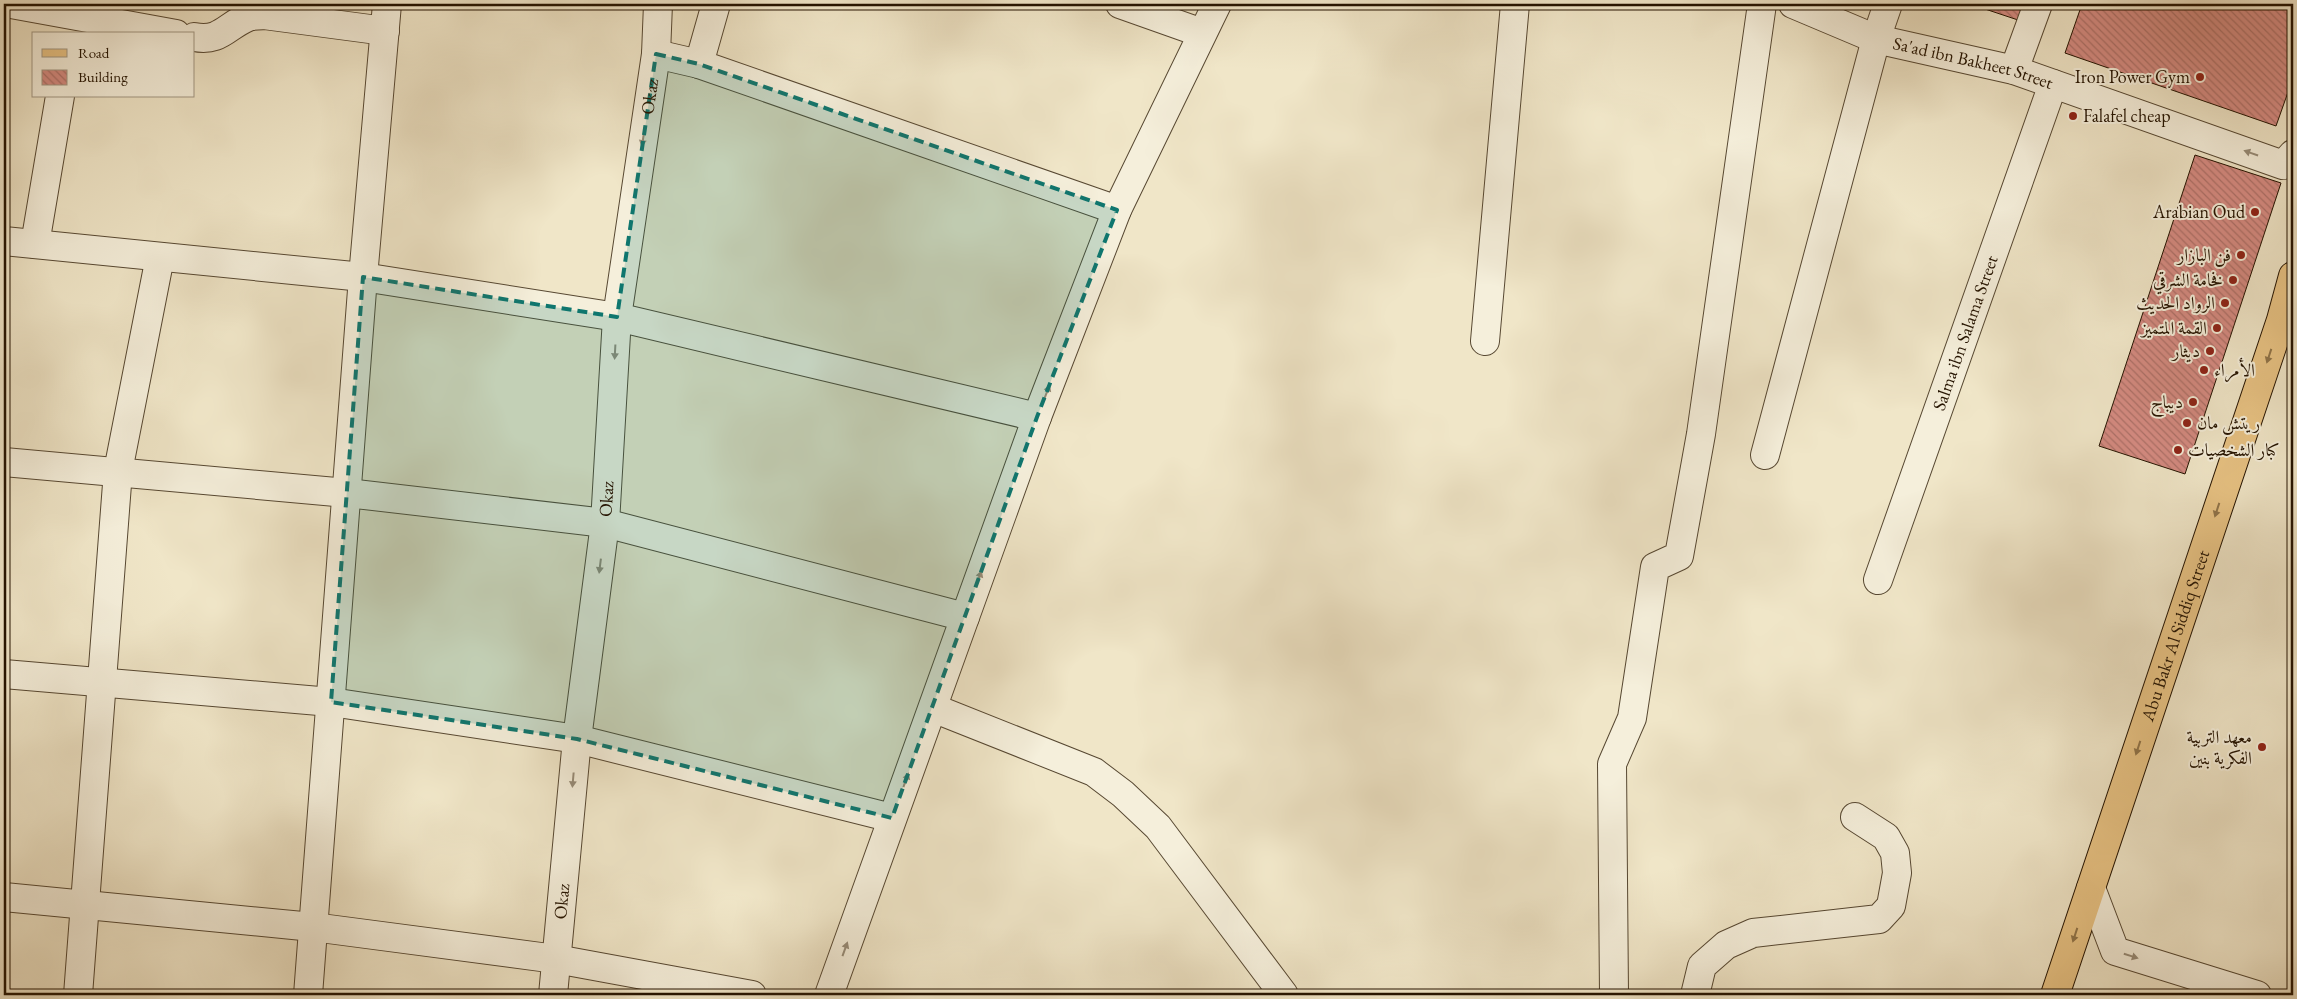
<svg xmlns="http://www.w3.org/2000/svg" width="2297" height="999" viewBox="0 0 2297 999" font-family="'EB Garamond',Amiri,serif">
	<defs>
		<pattern id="building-back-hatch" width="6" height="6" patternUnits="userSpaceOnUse" patternTransform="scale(1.25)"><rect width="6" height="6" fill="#d58b82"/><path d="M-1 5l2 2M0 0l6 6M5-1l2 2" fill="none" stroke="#ad7068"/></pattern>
	</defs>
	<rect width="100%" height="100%" fill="#f0e6c8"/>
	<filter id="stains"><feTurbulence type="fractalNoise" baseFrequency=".004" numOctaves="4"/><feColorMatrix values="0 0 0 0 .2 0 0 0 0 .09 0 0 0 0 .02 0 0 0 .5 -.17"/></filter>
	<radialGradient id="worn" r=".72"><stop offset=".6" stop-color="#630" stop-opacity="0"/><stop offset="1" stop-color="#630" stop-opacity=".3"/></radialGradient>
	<!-- building -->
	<g fill="url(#building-back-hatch)" stroke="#241300">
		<path d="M1970,4H2027L2021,21Z"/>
		<path d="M2082,4H2288L2293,6V78L2276,126L2065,53Z"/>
		<path d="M2195,155L2281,183L2185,474L2099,446Z"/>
	</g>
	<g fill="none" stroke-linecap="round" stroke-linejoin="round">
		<defs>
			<g id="minor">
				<path d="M11,4L176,34"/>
				<path d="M1120,4L1202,33"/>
				<path d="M194,37C221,42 226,26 248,17C253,15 259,16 264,15L385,31"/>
				<path d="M656,54L699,64L1117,210"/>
				<path d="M699,64L716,4"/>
				<path d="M2014,70L2038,4"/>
				<path d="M4,241L363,277L617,317L1037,417"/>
				<path d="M35,244L60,96"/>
				<path d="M1485,341L1515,4"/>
				<path d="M1765,455L1876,39L1888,4"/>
				<path d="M4,462L347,493L605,523L965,617"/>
				<path id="s1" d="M1878,580L2053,84"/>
				<path d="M4,674L331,702L577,739L892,818"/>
				<path d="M933,708L1094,772L1123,794L1158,827L1284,995"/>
				<path d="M2091,888L2115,951L2257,995"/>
				<path d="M4,897L313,927L556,959L752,995"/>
				<path d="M78,995L118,471L160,257"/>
				<path d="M308,995L363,277L387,4"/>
				<path d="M1614,995L1612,764L1632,718L1655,567L1679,556L1701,434L1762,4"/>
				<path d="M1695,995L1702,966L1726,945L1753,933L1879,919L1891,906L1897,873L1895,853L1886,837L1855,817"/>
			</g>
			<g id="tertiary">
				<path id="s2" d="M1793,4L1876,39L2014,70L2283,165L2293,154"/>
				<path id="s3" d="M553,995L577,739L605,523L617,317L656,54L658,4"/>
				<path d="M829,995L1037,417L1117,210L1217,4"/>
			</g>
			<g id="primary">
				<path id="s4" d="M2055,995L2281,320L2293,276"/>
			</g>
		</defs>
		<!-- minor casing -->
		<use href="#minor" stroke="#574832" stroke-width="30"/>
		<!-- tertiary casing -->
		<use href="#tertiary" stroke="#574832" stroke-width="30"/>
		<!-- primary casing -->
		<use href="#primary" stroke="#241300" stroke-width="30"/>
		<!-- minor -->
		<use href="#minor" stroke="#f5efdb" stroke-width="28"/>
		<!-- tertiary -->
		<use href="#tertiary" stroke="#f5efdb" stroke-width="28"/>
		<!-- primary -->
		<use href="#primary" stroke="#e8c384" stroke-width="28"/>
	</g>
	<!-- one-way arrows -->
	<defs><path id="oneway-solid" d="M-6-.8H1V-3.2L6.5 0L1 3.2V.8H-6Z" transform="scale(1.25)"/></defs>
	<g fill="#978c78">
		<use href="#oneway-solid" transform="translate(643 139) rotate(99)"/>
		<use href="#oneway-solid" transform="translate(2251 153) rotate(-161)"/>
		<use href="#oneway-solid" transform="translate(615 352) rotate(93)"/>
		<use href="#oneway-solid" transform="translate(1047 392) rotate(-69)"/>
		<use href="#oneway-solid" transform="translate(600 566) rotate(97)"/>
		<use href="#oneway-solid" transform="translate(979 578) rotate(-70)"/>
		<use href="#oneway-solid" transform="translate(573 780) rotate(95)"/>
		<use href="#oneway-solid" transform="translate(906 780) rotate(-70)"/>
		<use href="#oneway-solid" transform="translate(845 949) rotate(-70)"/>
		<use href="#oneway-solid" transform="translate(2131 956) rotate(17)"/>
	</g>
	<g fill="#907449">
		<use href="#oneway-solid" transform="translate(2269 356) rotate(108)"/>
		<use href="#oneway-solid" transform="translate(2217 510) rotate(108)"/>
		<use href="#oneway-solid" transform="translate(2138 748) rotate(108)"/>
		<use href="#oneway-solid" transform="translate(2075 935) rotate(108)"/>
	</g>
	<!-- marked area -->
	<path fill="#0f766e" fill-opacity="0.2" stroke="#0f766e" stroke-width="4" stroke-dasharray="10 6" stroke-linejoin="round" d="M656,54L699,64L1117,210L1037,417L892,818L577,739L331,702L363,277L617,317Z"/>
	<!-- markers -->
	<g fill="#8f2418" stroke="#f5efdb" stroke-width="2">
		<circle cx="2200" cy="77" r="5"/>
		<circle cx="2073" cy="116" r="5"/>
		<circle cx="2255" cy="212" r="5"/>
		<circle cx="2241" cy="255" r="5"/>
		<circle cx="2233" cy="280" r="5"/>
		<circle cx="2225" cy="303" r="5"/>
		<circle cx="2217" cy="328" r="5"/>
		<circle cx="2210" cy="351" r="5"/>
		<circle cx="2204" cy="370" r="5"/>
		<circle cx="2193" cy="402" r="5"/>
		<circle cx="2187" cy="423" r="5"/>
		<circle cx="2178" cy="450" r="5"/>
		<circle cx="2262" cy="747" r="5"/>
	</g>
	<g text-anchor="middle" stroke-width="4" stroke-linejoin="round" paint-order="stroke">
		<!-- street labels -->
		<g font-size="18" fill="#241300" stroke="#f5efdb">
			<text dy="6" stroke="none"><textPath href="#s2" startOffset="190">Sa'ad ibn Bakheet Street</textPath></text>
			<text dy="6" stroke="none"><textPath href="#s3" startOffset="904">Okaz</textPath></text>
			<text dy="6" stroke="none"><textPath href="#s1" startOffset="262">Salma ibn Salama Street</textPath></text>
			<text dy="6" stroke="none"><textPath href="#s3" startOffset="499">Okaz</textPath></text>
			<text dy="6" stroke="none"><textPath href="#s4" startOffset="379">Abu Bakr Al Siddiq Street</textPath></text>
			<text dy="6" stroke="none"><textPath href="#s3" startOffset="94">Okaz</textPath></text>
		</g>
		<!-- poi labels -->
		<g font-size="18" fill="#241300" stroke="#f5efdb" text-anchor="end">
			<text x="2190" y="83">Iron Power Gym</text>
			<text x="2083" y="122" text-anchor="start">Falafel cheap</text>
			<text x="2245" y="218">Arabian Oud</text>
			<text x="2231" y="261">فن البازار</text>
			<text x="2223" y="286">فخامة الشرقي</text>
			<text x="2215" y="309">الرواد الحديث</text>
			<text x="2207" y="334">القمة المتميز</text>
			<text x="2200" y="357">ديثار</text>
			<text x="2214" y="376" text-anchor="start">الأمراء</text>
			<text x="2183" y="408">ديباج</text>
			<text x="2197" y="429" text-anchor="start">ريتش مان</text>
			<text x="2188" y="456" text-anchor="start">كبار الشخصيات</text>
			<text x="2252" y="743">معهد التربية<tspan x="2252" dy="21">الفكرية بنين</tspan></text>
		</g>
	</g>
	<!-- margin -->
	<rect width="2297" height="999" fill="none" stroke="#f0e6c8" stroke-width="20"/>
	<rect x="5" y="5" width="2287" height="989" fill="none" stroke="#241300" stroke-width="2.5"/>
	<rect x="10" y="10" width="2277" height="979" fill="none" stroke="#241300"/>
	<!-- legend -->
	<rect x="32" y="32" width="162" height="65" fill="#f5efdb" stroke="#a19783"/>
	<rect x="42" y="49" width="25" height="8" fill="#e8c384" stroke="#a19783"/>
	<text x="78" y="58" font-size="15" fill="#241300">Road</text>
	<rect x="42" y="70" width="25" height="15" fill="url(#building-back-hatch)" stroke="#a19783"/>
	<text x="78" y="82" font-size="15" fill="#241300">Building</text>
	<rect width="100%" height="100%" filter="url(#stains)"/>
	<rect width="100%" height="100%" fill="url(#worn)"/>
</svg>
